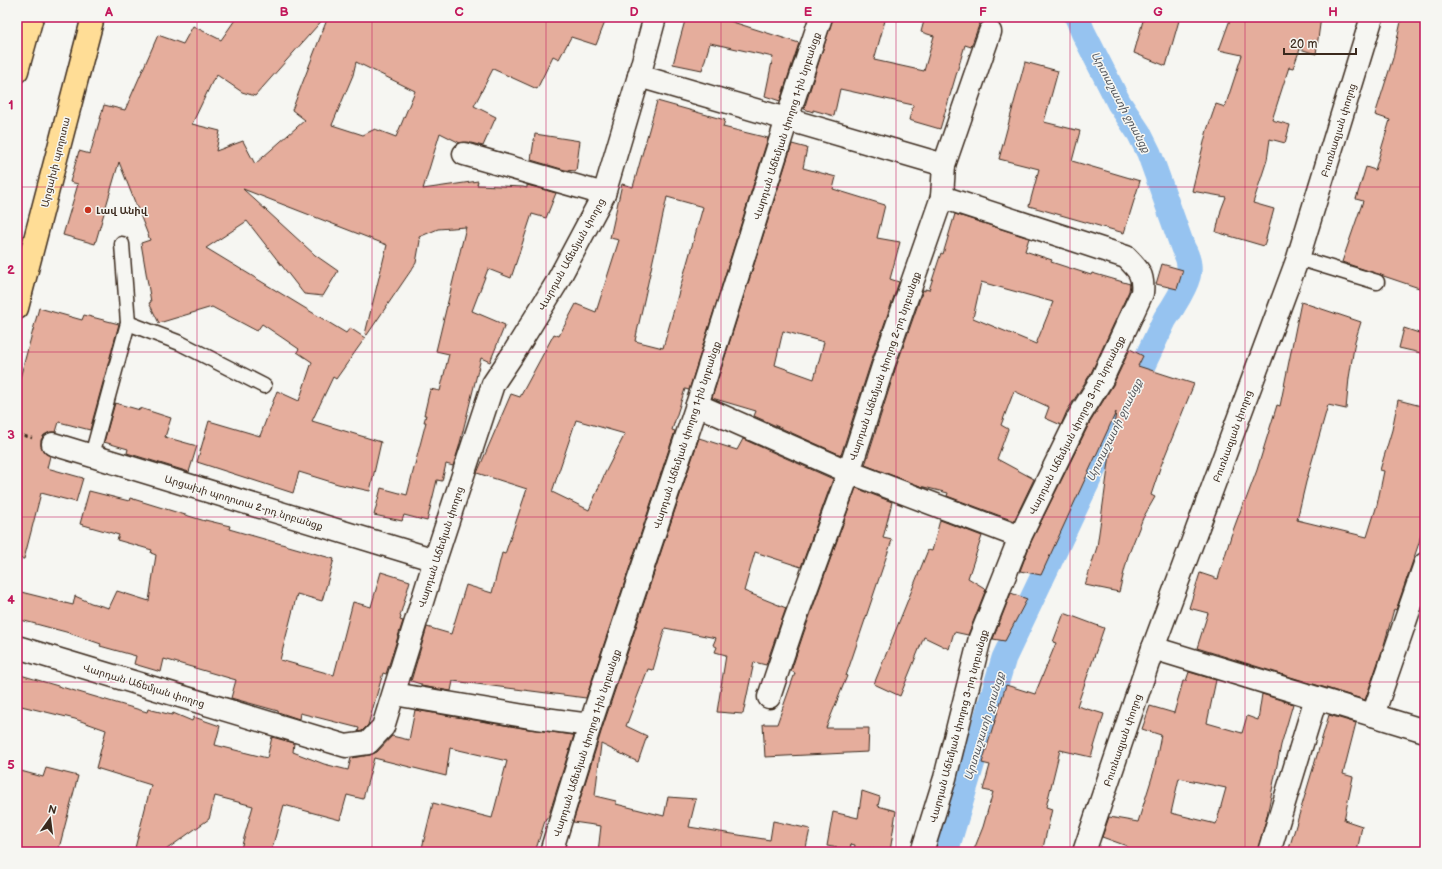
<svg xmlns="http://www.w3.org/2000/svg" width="1442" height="869" viewBox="0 0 1442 869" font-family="'Balsamiq Sans','Noto Sans Armenian',sans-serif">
	<rect width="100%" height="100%" fill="#f6f6f2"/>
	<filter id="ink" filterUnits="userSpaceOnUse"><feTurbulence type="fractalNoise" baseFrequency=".025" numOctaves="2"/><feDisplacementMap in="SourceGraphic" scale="8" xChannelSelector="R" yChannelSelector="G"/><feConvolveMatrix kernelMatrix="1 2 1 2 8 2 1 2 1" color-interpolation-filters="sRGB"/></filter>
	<g filter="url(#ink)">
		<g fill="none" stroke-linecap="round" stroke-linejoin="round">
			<!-- canal -->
			<path stroke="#96c3f0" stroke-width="25" d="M946,852L1004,658L1165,319C1172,309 1188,284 1189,272C1190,264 1187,255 1183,248L1149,153L1139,133L1119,103L1083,32L1077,17"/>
		</g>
		<!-- building -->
		<g fill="#e5ad9c" stroke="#3b2a1e" fill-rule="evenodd">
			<path d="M237,17H325L255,96L242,92L217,75L215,79L214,78L192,124L220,131L216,151L243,141L255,164L305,120L292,110L328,17H607L596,45L571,37L559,59L553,56L537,89L493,69L474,106L496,117L483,146L467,142L460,143L440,133L423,189L478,181L477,185L523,187L527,188V185L556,193L546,218L532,214L511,278L488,269L472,311L505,325L490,362L481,358L459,447L453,466L446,464L442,481L437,480L427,521L404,515L402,521L374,515L381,488L407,495L426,422H424L426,415H424L430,389L440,391L449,354L436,351L466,227L438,229L419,237L420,241L416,263L367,335L365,334L387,245L243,189L315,255L338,271L323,296L304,294L247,221L206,248L346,333L350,328L365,338L336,379L333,377L312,421L381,442L370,491L338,484L299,472L293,493L197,462L209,421L260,436L277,391L299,401L312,362L297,352L299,349L262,324L257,331L212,307L159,323L149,303L151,302L141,243L150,240L119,162L95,244L63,235L78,184L70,182L79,151L90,154L104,105L125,110L158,35L183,44L193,26L221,40ZM356,62L415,91L396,137L375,129L363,135L332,125L353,75Z"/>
			<path d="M686,17H717L799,43L780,101L765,96L773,57L710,43L702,70L673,64Z"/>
			<path d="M833,17H886L874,60L924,71L934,36L921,32L925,17H982L971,47L965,45L940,129L909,120L913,105L840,89L834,116L813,110V112L804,109Z"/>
			<path d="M1144,17H1180L1166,66L1134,53Z"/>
			<path d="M1231,17H1321L1316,54L1300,49L1293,68L1289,67L1272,120L1290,125L1285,143L1270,139L1267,160L1253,203L1274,209L1264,246L1216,232L1221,210L1226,197L1192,191L1207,130L1216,104L1225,107L1242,55L1219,50Z"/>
			<path d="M1402,17H1425V290L1342,262L1363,201L1356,199L1366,167L1375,170L1390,120L1375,115L1393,58Z"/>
			<path d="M1025,62L1058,71L1044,122L1080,131L1072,161L1140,181L1124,233L1029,206L1039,169L999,159Z"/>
			<path d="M657,101L725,120L723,127L768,138L689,390L685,389L672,430L675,431L586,698L453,681L451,691L421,686V684L411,681L427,627L451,634L466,585L492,593L502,553L505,554L527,489L477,473L511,394L520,397L554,334L559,336L576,304L596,312L619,240L610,238L622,184L633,187ZM667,197L703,207L663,348L635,341ZM576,420L625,434L605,473L589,510L552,492Z"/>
			<path d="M535,134L580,141L576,171L565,170L531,160Z"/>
			<path d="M792,144L807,148L803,168L836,177L833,189L885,205L877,238L900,242L890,279L899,282L872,359L841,455L754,416L756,411L712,398ZM783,331L824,342L814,379L775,365Z"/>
			<path d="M955,214L1029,238L1025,251L1052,260L1051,262L1091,275L1092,273L1130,284L1129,291L1091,373L1067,411L1061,425L1045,418L1049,407L1014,391L1001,425L1008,429L997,459L1034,479L1014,521L947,496L948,493L920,486L865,465L896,367L923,290L925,291V289L929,290L941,253L943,254ZM981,282L1053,302L1036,344L973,318Z"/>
			<path d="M1162,264L1183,270L1177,289L1156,284Z"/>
			<path d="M1301,302L1361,322L1355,341L1349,378L1346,409L1328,405L1306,482L1297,520L1367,537L1377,505L1384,471L1380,470L1392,430L1398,400L1425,407V517L1419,543L1396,610L1394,609L1384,645L1365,700L1197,648L1208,613L1189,608L1200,573L1218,579L1231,536L1244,501L1245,502L1257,470L1277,405L1280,406Z"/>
			<path d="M39,308L82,320L84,315L119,324L90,430L59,422L56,432H50L44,435L41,440V446L44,452L50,456L47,468L83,478L76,502L41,493L24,559L17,558V389Z"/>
			<path d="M1404,328L1425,335V354L1399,348Z"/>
			<path d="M1130,349L1143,356L1138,366L1194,384L1160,468L1151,495L1155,497L1143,518L1128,556L1119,592L1085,585L1097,547L1116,412L1041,575L1020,571L1031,542L1089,424L1113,385Z"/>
			<path d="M115,403L140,410V408L171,418L165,437L197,446L189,472L127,453L128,449L104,442Z"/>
			<path d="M699,438L737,450L743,439L833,479L801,567L755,552L744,591L786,608L766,665L754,662L743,714L717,712L726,655L715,652L717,647L713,645L716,638L665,628L653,670L648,669L626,726L647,736L638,762L601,744L595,796L616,801V804L664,816L668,797L696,799L689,827L770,840L773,821L810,829L805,852H598L601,826L573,822L602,729Z"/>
			<path d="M856,488L892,502L883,538L892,540L846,676H847L826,728H869L868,752L765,757L763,724H777L795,673L791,671L804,632Z"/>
			<path d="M89,491L129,501L130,498L205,521V520L230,526L229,529L334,559L322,601L297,594L280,660L334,675L353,602L371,607L381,572L410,581L400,616L401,617L400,620L403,621L386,674L383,673L368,725L362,731L358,732L359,728L300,713L299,719L278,712V711L231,698L236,680L164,659L161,672L134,664L136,656L100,646L101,644L66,632L17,619V591L73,605L75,596L91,603L109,608L117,591L149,601L156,555L151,553L152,550L117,540L119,535L80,524Z"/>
			<path d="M940,520L982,536L968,578L986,589L968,635L954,632L949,649L924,637L900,696L874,684L928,550L932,551Z"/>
			<path d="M1011,593L1027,599L1005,641L993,639Z"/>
			<path d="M1064,613L1104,628L1077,706L1104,714L1091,757L1060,750L1046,807L1052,809L1042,852H973L983,827L993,792L983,790L990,765L982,763L1006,685L1035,694L1056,643L1053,642Z"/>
			<path d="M1189,672L1216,680L1207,723L1242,733L1247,716L1258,720L1262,694L1293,704L1281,745L1267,816L1257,852H1126L1127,846L1102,837L1109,817L1138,822L1154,771L1161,735L1142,729L1150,706L1174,713L1183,681H1186ZM1179,778L1226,788L1216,824L1171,813Z"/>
			<path d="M17,674L147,712L148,709L172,715L173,713L192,721L194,717L220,726L215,745L267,758L272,737L294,743L293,752L324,764L348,770L351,758L370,755L377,752L392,736L409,740L415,710L528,729L574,735L548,818H546L535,852H421L433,803L492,818L507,761L450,748L446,776L374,758L363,799L347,795L340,820L284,805L271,852H240L253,806L215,796L209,819L163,852H134L151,785L96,768L106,730L75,719L17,705Z"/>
			<path d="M1329,715L1356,723L1343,774L1353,777L1344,820L1362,826L1357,852H1288Z"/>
			<path d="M46,768L78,776L58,852H17V770L43,777Z"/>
			<path d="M862,791L880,797L878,806L896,811L890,852H884L869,848L868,852L854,851L855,845L851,844L850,850L827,846L833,812L858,818Z"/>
		</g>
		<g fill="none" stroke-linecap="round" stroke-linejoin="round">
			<defs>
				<g id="service">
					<path d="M1298,258L1377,282"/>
					<path d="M128,323L180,343L264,386"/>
					<path d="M92,455L128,323L122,244"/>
				</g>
				<g id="minor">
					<path d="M639,76L944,165"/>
					<path d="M464,154L604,194"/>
					<path d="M697,405L849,472L1020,537"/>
					<path d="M53,444L435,560"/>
					<path d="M17,647L346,746L368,743L383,727L435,560L493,384L513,354L556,284L604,194L639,76L655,17"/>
					<path d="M1153,648L1425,731"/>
					<path d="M394,694L530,717L590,725"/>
					<path d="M769,697L792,628L849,472L884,363L942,197L944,165L990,32"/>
					<path d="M1373,715L1425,564"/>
					<path d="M551,852L590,725L697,405L787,119L821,17"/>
					<path d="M922,852L945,778L980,638L1020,537L1078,418L1102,379L1142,293C1144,275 1139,270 1126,257L942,197"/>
					<path d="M1084,852L1153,648L1298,258L1372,17"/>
					<path d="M1269,852L1316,698"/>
				</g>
				<g id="primary">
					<path d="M17,71L32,17"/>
					<path d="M17,308L93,17"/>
				</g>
			</defs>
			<!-- service casing -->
			<use href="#service" stroke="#3b2a1e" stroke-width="17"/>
			<!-- minor casing -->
			<use href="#minor" stroke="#3b2a1e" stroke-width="25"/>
			<!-- primary casing -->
			<use href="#primary" stroke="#3b2a1e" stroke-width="25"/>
			<!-- path -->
			<path stroke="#3b2a1e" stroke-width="2.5" stroke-dasharray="4 3" stroke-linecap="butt" d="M17,434L32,438"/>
			<!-- service -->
			<use href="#service" stroke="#f6f6f2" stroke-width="14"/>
			<!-- minor -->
			<use href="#minor" stroke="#f6f6f2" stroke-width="22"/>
			<!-- primary -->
			<use href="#primary" stroke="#ffdd96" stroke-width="22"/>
		</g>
	</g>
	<!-- grid -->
	<path fill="none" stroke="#c2185b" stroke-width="1" stroke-opacity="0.55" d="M197,17V852M372,17V852M546,17V852M721,17V852M896,17V852M1070,17V852M1245,17V852M17,187H1425M17,352H1425M17,517H1425M17,682H1425"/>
	<!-- markers -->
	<circle fill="#c8321e" stroke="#f6f6f2" stroke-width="1.5" cx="88" cy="210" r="4"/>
	<g text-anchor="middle" stroke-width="3" stroke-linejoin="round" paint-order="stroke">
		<!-- street labels -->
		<g font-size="10" fill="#3b2a1e" stroke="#f6f6f2">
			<text transform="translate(786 126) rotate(-72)" y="4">Վարդան Աճեմյան փողոց 1-ին նրբանցք</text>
			<text transform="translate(1338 130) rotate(-73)" y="4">Բուռնազյան փողոց</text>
			<text transform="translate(55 162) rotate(-76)" y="4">Արցախի պողոտա</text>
			<text transform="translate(571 254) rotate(-61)" y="4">Վարդան Աճեմյան փողոց</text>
			<text transform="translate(884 366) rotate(-71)" y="4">Վարդան Աճեմյան փողոց 2-րդ նրբանցք</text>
			<text transform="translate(1076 425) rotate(-63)" y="4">Վարդան Աճեմյան փողոց 3-րդ նրբանցք</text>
			<text transform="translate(686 435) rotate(-72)" y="4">Վարդան Աճեմյան փողոց 1-ին նրբանցք</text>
			<text transform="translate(1232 436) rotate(-70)" y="4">Բուռնազյան փողոց</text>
			<text transform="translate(244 502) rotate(17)" y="4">Արցախի պողոտա 2-րդ նրբանցք</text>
			<text transform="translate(440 547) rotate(-72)" y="4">Վարդան Աճեմյան փողոց</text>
			<text transform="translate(144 685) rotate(17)" y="4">Վարդան Աճեմյան փողոց</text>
			<text transform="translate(958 726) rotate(-75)" y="4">Վարդան Աճեմյան փողոց 3-րդ նրբանցք</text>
			<text transform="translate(1122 740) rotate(-71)" y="4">Բուռնազյան փողոց</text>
			<text transform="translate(586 743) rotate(-72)" y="4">Վարդան Աճեմյան փողոց 1-ին նրբանցք</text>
		</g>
		<!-- poi labels -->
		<g font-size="10" font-weight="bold" fill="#3b2a1e" stroke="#f6f6f2" text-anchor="start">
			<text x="96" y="214">Լավ Անիվ</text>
		</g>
		<!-- water labels -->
		<g font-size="11" font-style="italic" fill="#56585d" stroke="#f6f6f2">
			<text transform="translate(1121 102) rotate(62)" y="4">Արտաշատի ջրանցք</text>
			<text transform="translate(1114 430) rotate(-64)" y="4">Արտաշատի ջրանցք</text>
			<text transform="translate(984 726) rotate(-73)" y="4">Արտաշատի ջրանցք</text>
		</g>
	</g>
	<!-- margin -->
	<rect width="1442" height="869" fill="none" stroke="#f6f6f2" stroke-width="44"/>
	<!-- north arrow -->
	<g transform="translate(50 819) rotate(14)" stroke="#f6f6f2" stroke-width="3" paint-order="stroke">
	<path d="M0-3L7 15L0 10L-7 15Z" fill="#3b2a1e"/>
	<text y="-6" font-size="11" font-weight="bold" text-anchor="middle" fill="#3b2a1e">N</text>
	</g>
	<!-- scale -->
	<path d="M1284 48v6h72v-6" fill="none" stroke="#3b2a1e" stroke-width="2"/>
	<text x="1290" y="48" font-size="12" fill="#3b2a1e" stroke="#f6f6f2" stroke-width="3" paint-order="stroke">20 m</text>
	<rect x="22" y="22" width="1398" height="825" fill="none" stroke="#c2185b" stroke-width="1.5"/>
	<g font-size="13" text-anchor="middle" font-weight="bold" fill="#c2185b">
		<text x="109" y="16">A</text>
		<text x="284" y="16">B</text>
		<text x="459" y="16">C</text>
		<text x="634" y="16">D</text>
		<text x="808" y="16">E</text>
		<text x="983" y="16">F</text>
		<text x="1158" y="16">G</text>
		<text x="1333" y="16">H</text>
		<text x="11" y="109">1</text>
		<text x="11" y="274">2</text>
		<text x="11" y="439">3</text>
		<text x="11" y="604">4</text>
		<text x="11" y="769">5</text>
	</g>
</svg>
